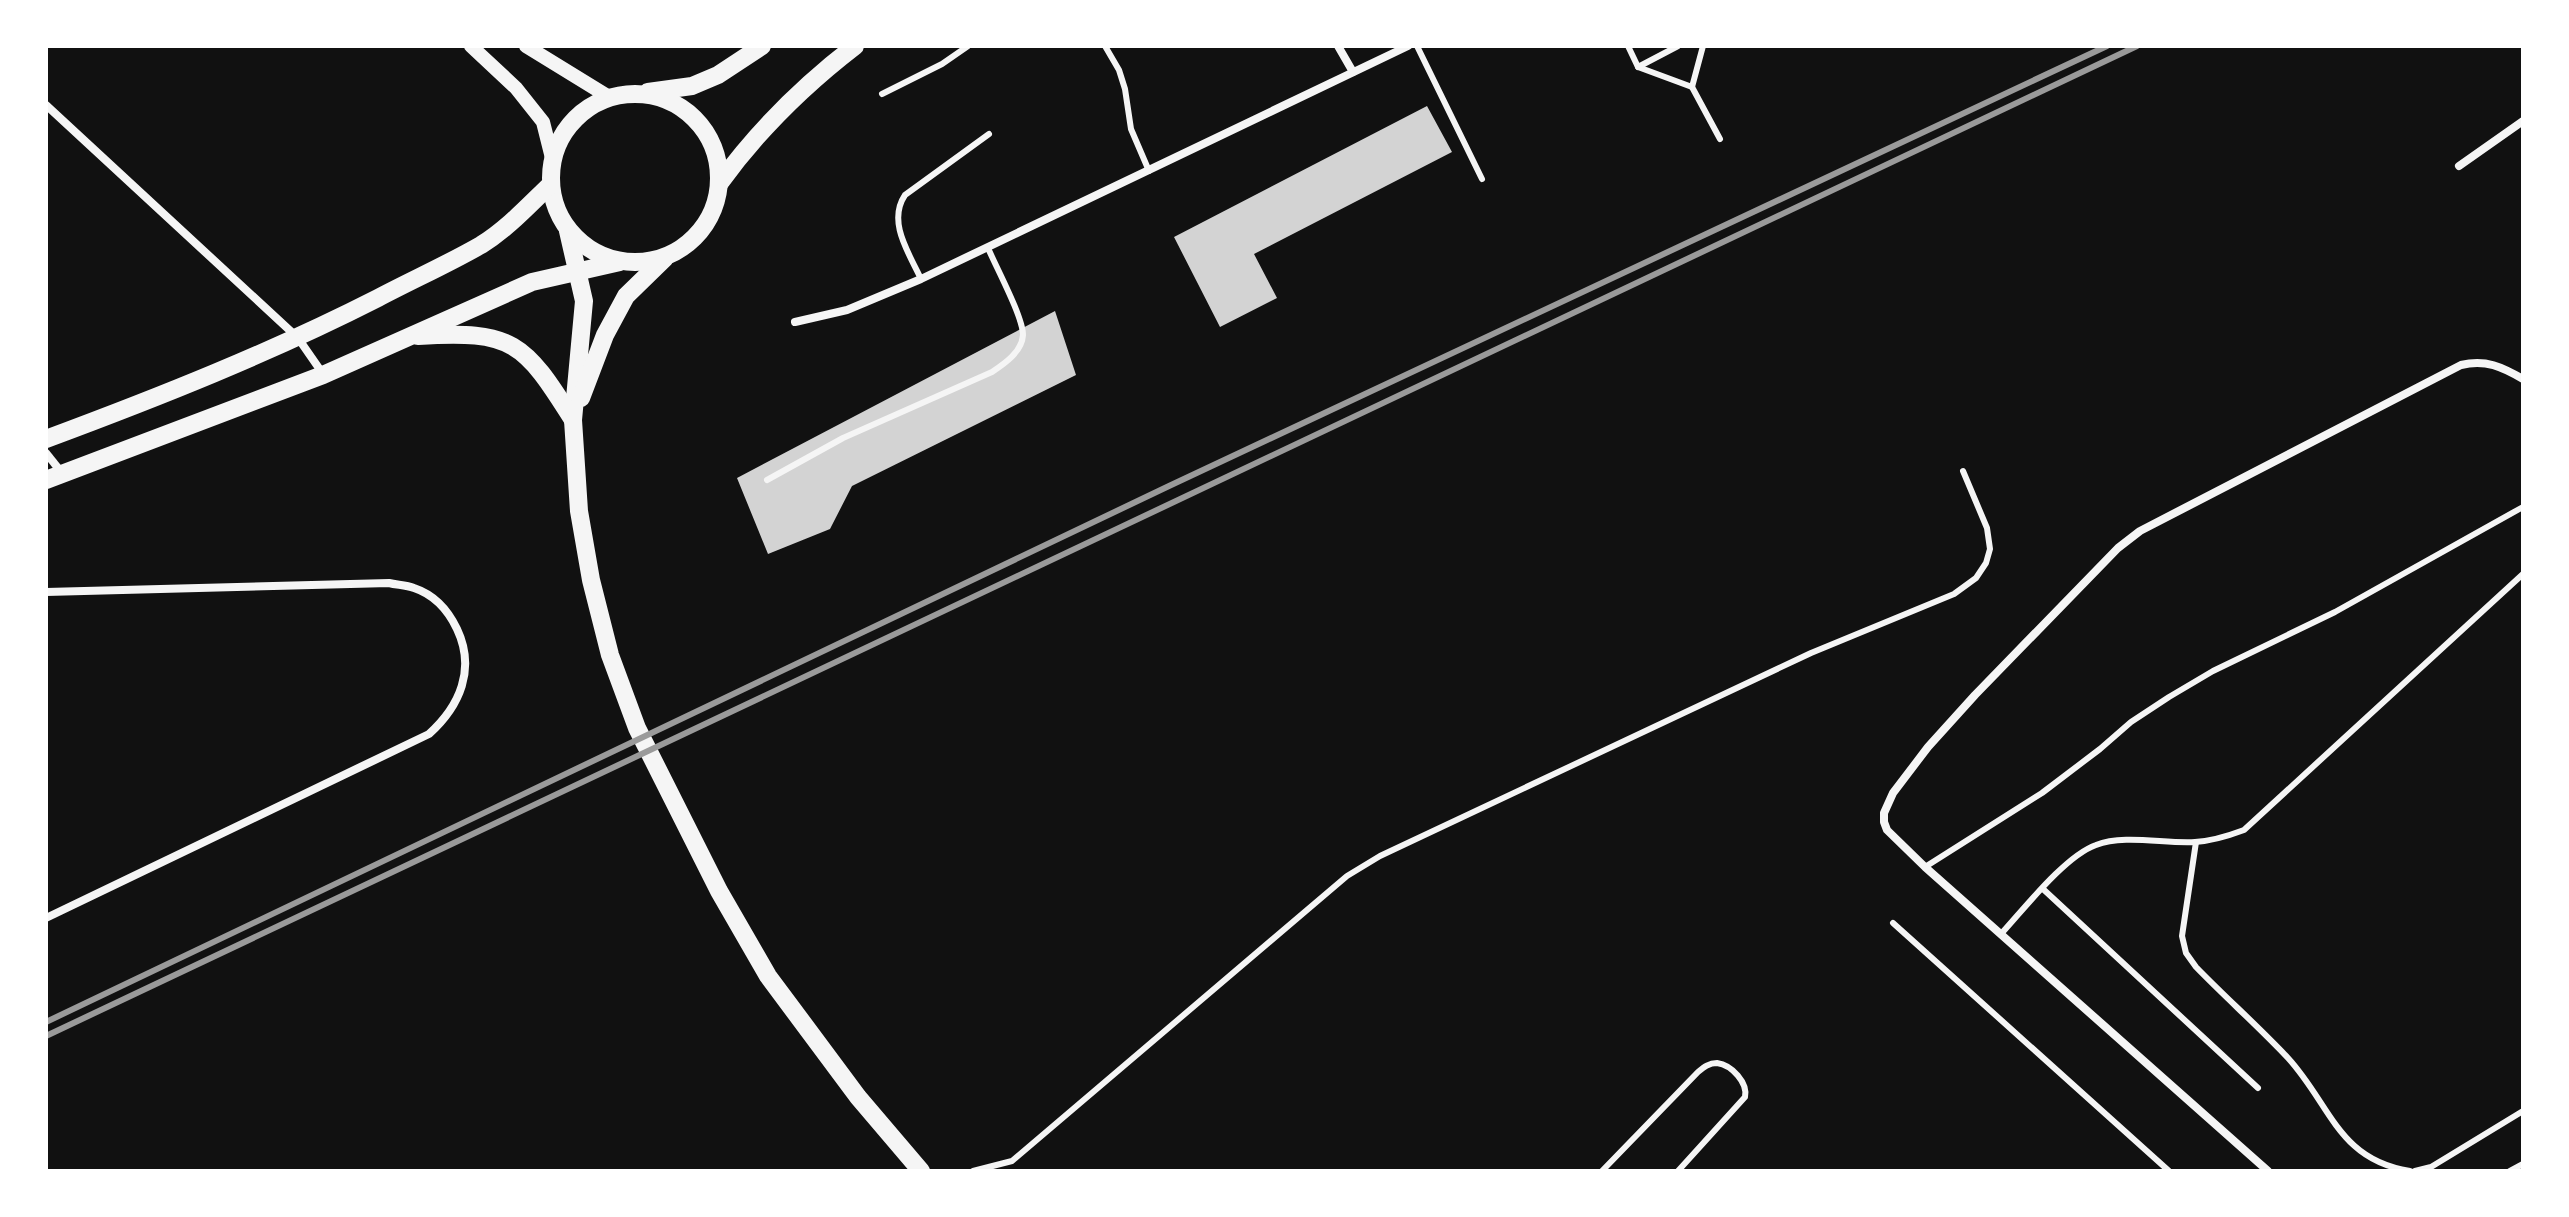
<svg xmlns="http://www.w3.org/2000/svg" width="2569" height="1217" viewBox="0 0 2569 1217" font-family="'Source Sans 3',sans-serif">
	<rect width="100%" height="100%" fill="#111"/>
	<!-- building -->
	<g fill="#d3d3d3">
		<path d="M1427,106L1452,152L1254,254L1277,298L1220,327L1174,237Z"/>
		<path d="M1055,311L1076,375L852,486L830,529L768,554L737,478Z"/>
	</g>
	<g fill="none" stroke-linecap="round" stroke-linejoin="round">
		<!-- service -->
		<g stroke="#f5f5f5" stroke-width="6">
			<path d="M1105,46L1119,70L1125,89L1131,129L1149,171"/>
			<path d="M1417,46L1482,179"/>
			<path d="M1628,46L1638,67L1692,87L1720,139"/>
			<path d="M1638,67L1678,46"/>
			<path d="M1692,87L1703,46"/>
			<path d="M882,94L942,64L968,46"/>
			<path d="M921,279C909,253 887,222 905,195L989,134"/>
			<path d="M767,480L843,438L992,372C1004,364 1022,352 1023,335C1023,317 996,267 988,248"/>
			<path d="M2196,842L2182,936L2186,953L2196,967C2226,998 2259,1027 2288,1058C2331,1105 2338,1160 2410,1171"/>
			<path d="M1925,867L2042,793L2100,749L2131,722L2169,697L2213,671L2335,612L2523,507"/>
			<path d="M2043,889L2258,1088"/>
			<path d="M1893,923L2169,1171"/>
			<path d="M2001,934C2024,909 2065,856 2096,845C2124,834 2165,844 2195,842C2212,841 2228,836 2244,830L2523,574"/>
			<path d="M973,1171L1012,1161L1347,876L1380,856L1811,653L1954,594L1976,578L1986,563L1990,549L1987,528L1963,471"/>
			<path d="M1602,1171L1698,1072C1704,1067 1709,1063 1717,1063C1732,1065 1748,1083 1745,1097L1678,1171"/>
			<path d="M2415,1171L2431,1167L2523,1111"/>
			<path d="M2510,1171L2523,1164"/>
		</g>
		<!-- minor -->
		<g stroke="#f5f5f5" stroke-width="8">
			<path d="M1338,46L1353,72"/>
			<path d="M46,105L298,338L323,374"/>
			<path d="M2459,166L2523,121"/>
			<path d="M795,322L847,310L921,279L1408,46"/>
			<path d="M46,453L62,473"/>
			<path d="M46,592L389,583C397,585 406,585 414,588C435,595 448,610 457,629C476,669 460,706 429,734L46,918"/>
			<path d="M2268,1171L1925,867L1887,830L1884,822V813L1893,793L1928,747L1975,695L2118,548L2140,531L2461,365C2486,359 2502,367 2523,379"/>
		</g>
		<!-- tertiary -->
		<g stroke="#f5f5f5" stroke-width="14">
			<path d="M471,46L516,88L543,122L552,158"/>
			<path d="M526,46L609,97"/>
		</g>
		<!-- primary -->
		<g stroke="#f5f5f5" stroke-width="18">
			<path d="M648,92L692,86L718,75L762,46"/>
			<circle cx="635" cy="178" r="84"/>
			<path d="M719,184C758,130 803,86 855,46"/>
			<path d="M568,231L584,301L573,420L579,511L591,580L610,655L637,728L719,891L768,976L858,1097L921,1171"/>
			<path d="M418,336C513,330 524,342 573,420"/>
			<path d="M581,398L605,335L626,296L665,258"/>
			<path d="M46,439C159,397 270,353 378,298C412,280 448,264 481,245C507,229 528,206 550,185"/>
			<path d="M46,480L323,375L532,282L620,262"/>
		</g>
		<!-- rail -->
		<g stroke="#9a9a9a" stroke-width="6">
			<path d="M46,1022L1169,486L2107,46"/>
			<path d="M46,1036L2137,46"/>
		</g>
	</g>
	<!-- border -->
	<rect width="2569" height="1217" fill="none" stroke="#ffffff" stroke-width="96"/>
</svg>
